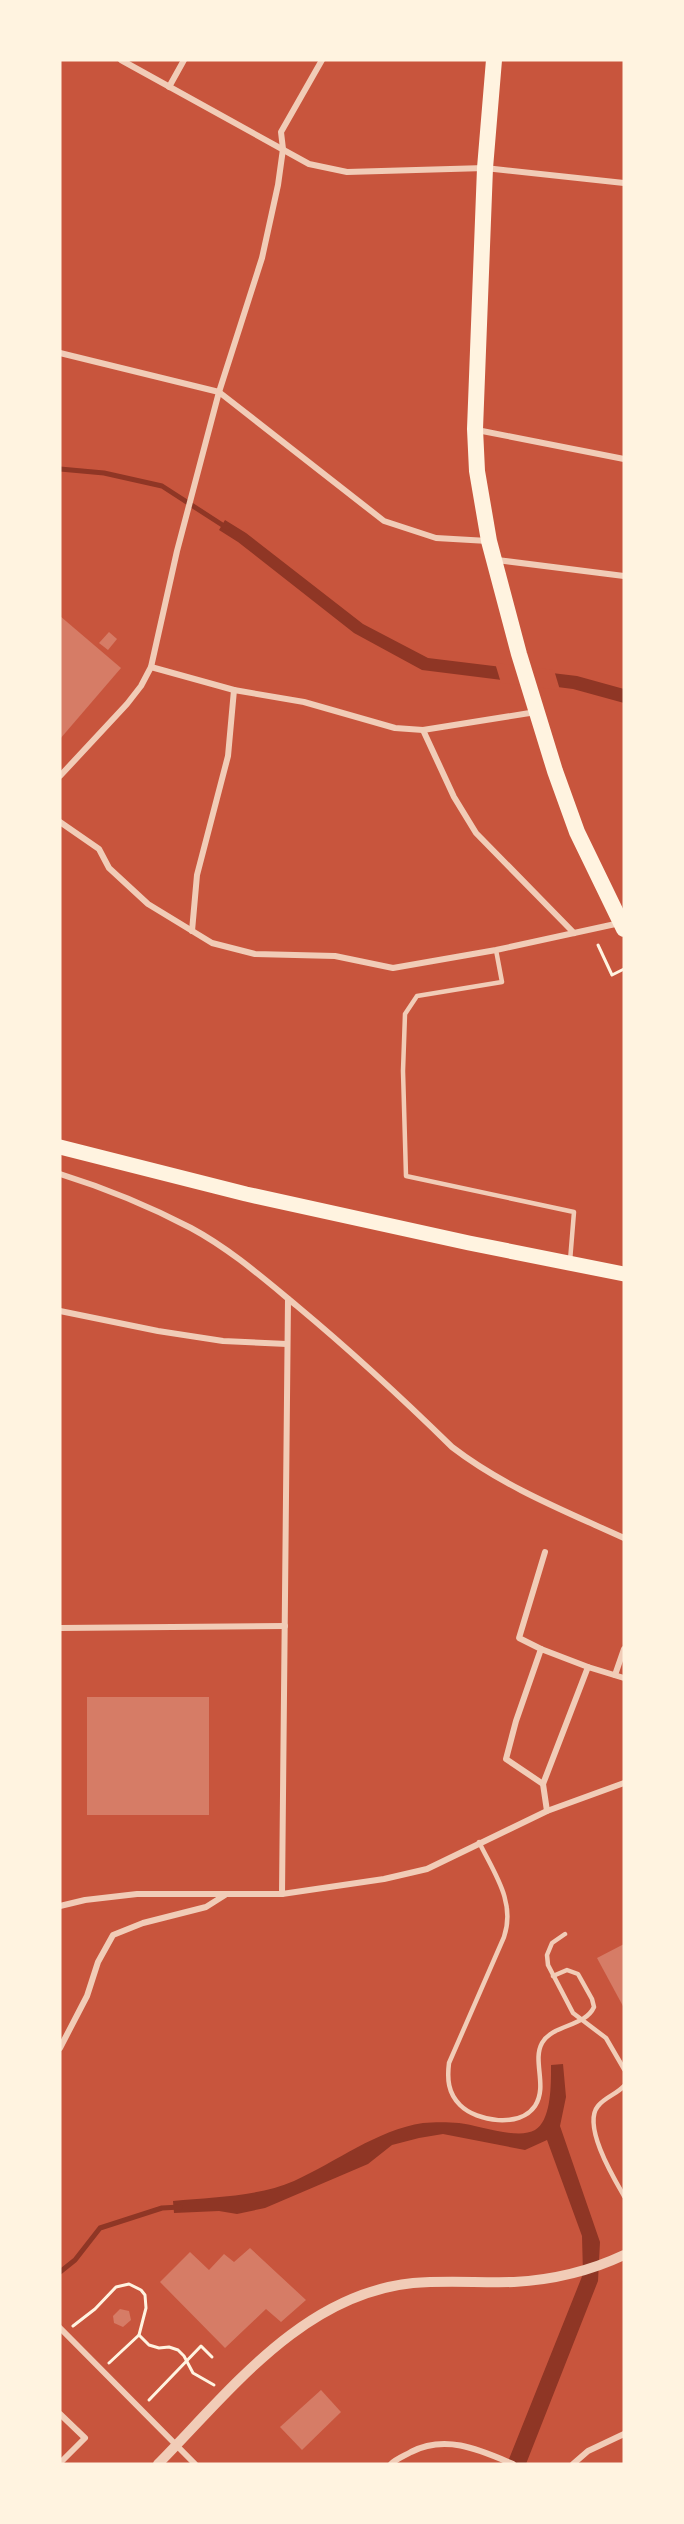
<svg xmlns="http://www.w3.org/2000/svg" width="684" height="2524" viewBox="0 0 684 2524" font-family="'Alegreya Sans',sans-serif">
	<rect width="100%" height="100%" fill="#c8553d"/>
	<!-- water -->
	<g fill="#8f3625">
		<path d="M225,520L246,533L363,624L428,658L577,676L624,689V703L573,689L422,670L354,633L238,542L219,530Z"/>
		<path d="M563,2064L566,2097L560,2126L600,2242L598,2281L526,2464H507L583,2274L582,2236L547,2140L525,2150L443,2134L419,2138L392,2145L368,2164L265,2208L237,2214L219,2211L174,2213L173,2201C213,2197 257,2197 294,2181C336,2162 377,2130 423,2123C434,2122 448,2122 459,2123C478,2125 518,2140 535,2130C552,2120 551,2082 551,2065Z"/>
	</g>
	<!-- pier -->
	<path fill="#c8553d" d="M495,663L554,670L560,690L501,683Z"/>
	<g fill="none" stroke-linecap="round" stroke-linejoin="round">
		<!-- stream -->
		<g stroke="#8f3625" stroke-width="5">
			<path d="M60,469L104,473L162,486L227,528"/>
			<path d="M60,2272L75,2260L100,2228L162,2208L180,2207"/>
		</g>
	</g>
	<!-- building -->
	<g fill="#d67c66">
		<path d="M60,616L121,668L60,739Z"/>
		<path d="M109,632L117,639L108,650L99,643Z"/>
		<rect x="87" y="1697" width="122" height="118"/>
		<path d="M624,1944V2008L597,1958Z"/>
		<path d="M250,2248L306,2300L281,2322L266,2309L225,2348L160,2282L190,2252L209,2270L224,2254L234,2262Z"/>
		<path d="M120,2309L129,2311L131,2320L123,2327L114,2323L113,2316Z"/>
		<path d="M321,2390L341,2412L302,2450L280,2427Z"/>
	</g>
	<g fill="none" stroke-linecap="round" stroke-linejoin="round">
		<!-- path -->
		<g stroke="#fff3e0" stroke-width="3">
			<path d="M598,945L612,975L624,969"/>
			<path d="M73,2326L95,2309L116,2287L129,2284L141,2290L145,2295L146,2308L139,2335L109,2363"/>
			<path d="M139,2335L149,2345L159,2348L169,2347L178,2350L184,2356L193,2373L214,2385"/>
			<path d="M149,2400L201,2346L212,2357"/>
		</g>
		<!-- service -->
		<g stroke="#f1ccb7" stroke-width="4.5">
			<path d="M496,950L502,982L417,996L405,1014L403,1071L406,1176L574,1212L570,1261"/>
			<path d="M479,1842C494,1873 516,1902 504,1937L449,2063C447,2079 448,2093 460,2105C477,2122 520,2128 535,2106C548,2086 532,2061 542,2043C553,2024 585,2027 594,2007L592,1999L578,1974L567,1970L553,1976"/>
			<path d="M565,1934L552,1943L547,1955L548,1965L573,2013L606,2038L624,2069"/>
			<path d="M624,2086C617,2094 605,2097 598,2106C582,2125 613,2177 624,2196"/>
		</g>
		<!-- minor -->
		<g stroke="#f1ccb7" stroke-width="6">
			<path d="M121,60L309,164L347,172L485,168L624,183"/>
			<path d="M169,87L184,60"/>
			<path d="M60,353L219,392L384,521L436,538L488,541"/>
			<path d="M477,430L624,459"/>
			<path d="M497,560L624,576"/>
			<path d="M151,667L234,690L304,702L395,728L423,730L536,712"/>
			<path d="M423,730L454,797L476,833L574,933"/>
			<path d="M60,776L127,704L141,686L151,667L177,551L219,392L262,258L278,185L283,149L281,132L322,60"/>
			<path d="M60,822L99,849L109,868L148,904L212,943L255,954L335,956L393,968L496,950L620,923"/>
			<path d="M192,931L197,875L228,756L234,690"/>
			<path d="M60,1174C105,1188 149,1206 191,1228C230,1249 263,1278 297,1306C351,1351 402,1398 452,1447C504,1487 565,1511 624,1538"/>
			<path d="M60,1311L158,1331L223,1341L287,1344"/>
			<path d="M60,1628L285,1626"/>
			<path d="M541,1649L519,1638L545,1552"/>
			<path d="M615,1675L624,1649"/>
			<path d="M543,1784L506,1759L516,1721L541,1649L588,1667"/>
			<path d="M547,1811L543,1784L588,1667L624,1678"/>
			<path d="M282,1894L288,1299"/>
			<path d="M60,1906L85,1900L137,1894H282L384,1879L427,1869L547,1811L624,1783"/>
			<path d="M60,2048L87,1996L98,1962L113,1935L143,1923L206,1907L225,1895"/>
			<path d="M60,2328L195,2464"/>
			<path d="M60,2414L85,2438L60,2463"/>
			<path d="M391,2464C396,2459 404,2456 411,2452C446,2434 480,2450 513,2464"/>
			<path d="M573,2464L588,2451L624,2434"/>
		</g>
		<!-- tertiary -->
		<path stroke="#f1ccb7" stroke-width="10" d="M158,2464C230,2391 303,2294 413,2283C447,2280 480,2283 514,2282C551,2280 590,2271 624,2255"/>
		<!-- primary -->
		<path stroke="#fff3e0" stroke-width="15" d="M60,1147L246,1194L469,1243L624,1274"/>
		<!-- trunk -->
		<path stroke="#fff3e0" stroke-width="16" d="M494,60L485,168L475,429L477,471L489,541L519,654L555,771L577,832L624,929"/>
	</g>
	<!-- border -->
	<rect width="684" height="2524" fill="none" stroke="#fff3e0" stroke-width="123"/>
</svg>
